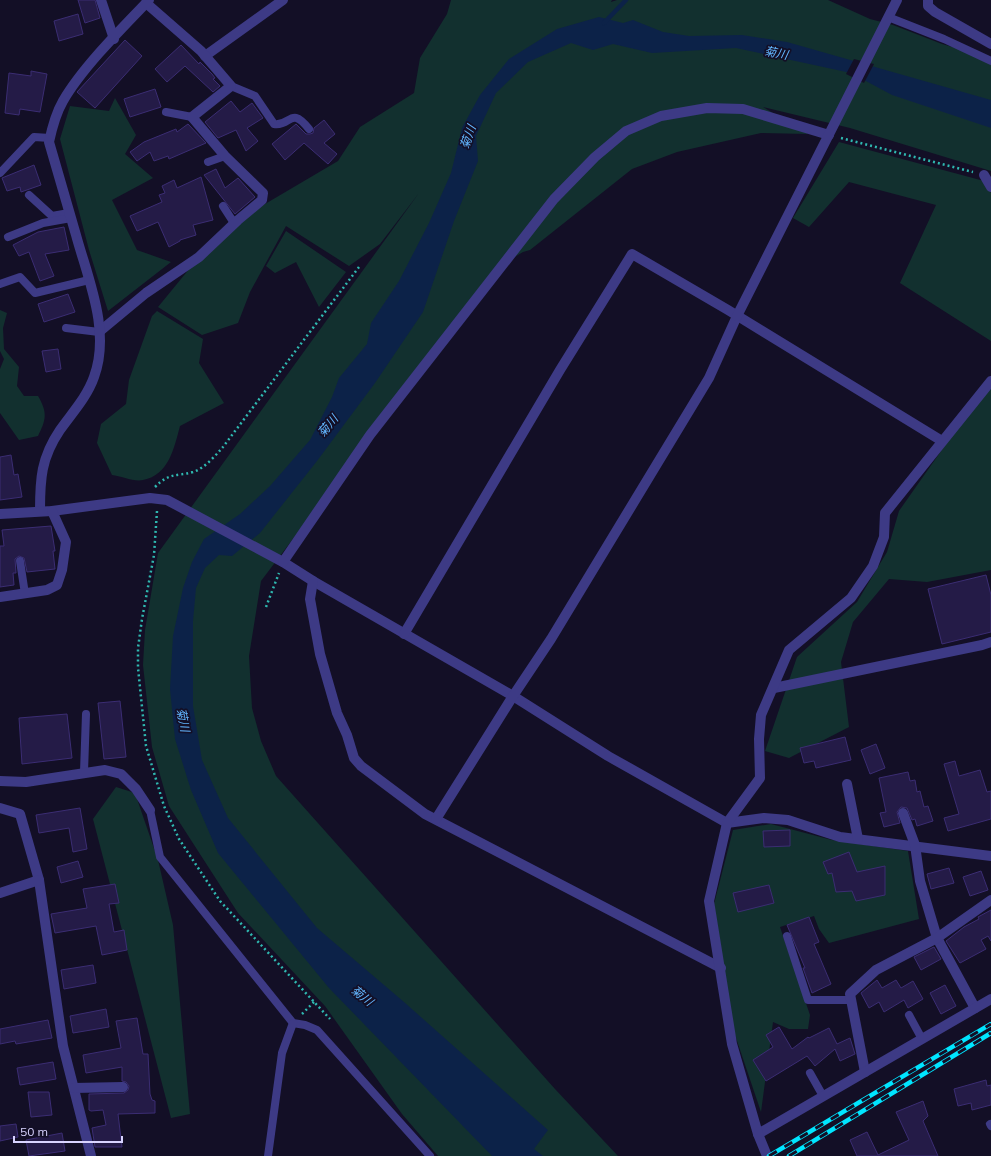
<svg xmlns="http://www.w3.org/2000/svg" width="991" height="1156" viewBox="0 0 991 1156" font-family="Mulish,'Noto Sans JP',sans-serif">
	<rect width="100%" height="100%" fill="#130f26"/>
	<!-- green -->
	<g fill="#12302f">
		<path d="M451,0H612L611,2L617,0H828L870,19L893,25L942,44L991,58V171L850,128L763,107L808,134L761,133L677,152L632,169L530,250L523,252L511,259L380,424L261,581L249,656L252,708L261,741L276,776L555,1089L618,1156H438L402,1114L325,1006L238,913L169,806L152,747L143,665L145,630L158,553L419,193L380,244L349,266L286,226L250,292L238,323L202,335L158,307L199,257L238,220L338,161L360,127L414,93L420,58L447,14Z"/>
		<path d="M115,98L136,135L125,154L153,178L112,200L137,250L171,262L108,311L89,250L60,139L70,106L109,111Z"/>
		<path d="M839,142L984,181L991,193V341L900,283L936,205L849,182L809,227L793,218Z"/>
		<path d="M286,231L346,272L319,307L296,262L275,273L266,266Z"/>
		<path d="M0,310L7,313L3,328L4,349L19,367L17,386L24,396H38C48,413 46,420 38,436L19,440L0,413V369L4,359L0,351Z"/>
		<path d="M157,311L203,339L199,363L224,403L180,426C174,448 169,475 143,480C134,482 121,476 112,475L97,443L101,424L126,404L129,380L152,316Z"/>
		<path d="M991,385V570L927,582L889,579L853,622L841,662L849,727L789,758L765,751L797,657L857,602L887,552L899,511L965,417Z"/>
		<path d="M116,787L135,793L158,860L173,925L190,1114L171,1118L93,819Z"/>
		<path d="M771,824L832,840L908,851L919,919L829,943L819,929L814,916L780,927L810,1015L808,1029H789L773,1022L761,1112L734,1032L714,904L733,830Z"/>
	</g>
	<!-- water -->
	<path fill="#0c2248" d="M599,17L623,23L633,20L663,32L689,36L742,35L787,42L991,100V128L892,95L851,73L736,48L652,53L613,44L593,50L571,43L528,62L496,93L476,136L478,161L454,221L423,312L375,383L317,461L260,533L232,556L219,555L205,568L196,588L193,621V706L202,760L228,818L317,928L404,1002L548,1130L534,1149L543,1156H492L329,988L218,853L191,790L175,739L170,689L173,636L183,588L192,562L204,539L240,514L270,486L310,440L332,397L339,378L367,344L371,323L399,281L429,223L451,173L462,128L480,95L509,59L557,29Z"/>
	<!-- pier -->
	<path fill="#130f26" d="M854,59L874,64L864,83L846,74Z"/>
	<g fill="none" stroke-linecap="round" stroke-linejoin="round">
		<!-- stream -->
		<path stroke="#0c2248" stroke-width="4.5" d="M604,23L626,0"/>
	</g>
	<!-- building -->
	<g fill="#241b47" stroke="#3b2d73">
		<path d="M78,0H95L100,18L85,23Z"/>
		<path d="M78,14L83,34L59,41L54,21Z"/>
		<path d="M125,40L142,56L95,108L77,92Z"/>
		<path d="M181,45L199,64L200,62L212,74L215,78L213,79L220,86L213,92L185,66L167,82L155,69Z"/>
		<path d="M31,71L47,74L40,112L20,109L19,115L5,113L9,73L31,76Z"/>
		<path d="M155,89L161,107L130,117L124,99Z"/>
		<path d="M231,101L240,112L252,103L263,118L247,128L258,141L246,151L236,130L218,138L205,122Z"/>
		<path d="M324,120L335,134L324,143L337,154L328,164L304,143L285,160L272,144L296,124L306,134H310L313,133L314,128Z"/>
		<path d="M188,124L206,143L169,159L168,156L154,161L150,152L137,161L130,152L144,142L176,129L177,132Z"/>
		<path d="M34,165L41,185L21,192L20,187L7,191L2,178Z"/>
		<path d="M216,169L225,188L238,178L255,197L235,214L204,175Z"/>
		<path d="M201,177L213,220L193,225L196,235L180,240V241L169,247L158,222L137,231L130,216L162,202L159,195L165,193L162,186L174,180L177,188Z"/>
		<path d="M64,227L69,250L45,254L54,276L40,281L29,252L19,256L13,245L38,232Z"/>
		<path d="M68,294L75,312L44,322L38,304Z"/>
		<path d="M58,349L61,369L46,372L42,351Z"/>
		<path d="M11,455L14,475L18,474L22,497L0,500V457Z"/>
		<path d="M51,526L55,551H53L55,569L27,572L24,558L19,556L15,559L16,573H13L14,585L0,587V546H4L2,530Z"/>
		<path d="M986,575L991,595V632L942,644L928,589Z"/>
		<path d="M120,701L126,757L104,759L98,703Z"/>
		<path d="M67,714L72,758L22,764L19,718Z"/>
		<path d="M845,737L851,760L816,768L814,761L804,763L800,748Z"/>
		<path d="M876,744L885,768L870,774L861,750Z"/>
		<path d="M955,761L959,776L980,770L987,792L991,791V819L948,831L944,818L959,814L944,764Z"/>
		<path d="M908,772L910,781L915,780L917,792L920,791L924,807L928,806L933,821L917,826L915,819L912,820L907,808L901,807L897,812L900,823L884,827L880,813L886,812L879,778Z"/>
		<path d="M80,808L87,849L73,852L69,828L39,833L36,815Z"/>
		<path d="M790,830V846L764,847L763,831Z"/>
		<path d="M849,852L857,872L885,866V895L856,901L852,891L836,892L832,873L828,874L823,862Z"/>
		<path d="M78,861L83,877L61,883L57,867Z"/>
		<path d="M949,868L954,883L931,889L927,874Z"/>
		<path d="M981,871L988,890L970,896L963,877Z"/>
		<path d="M115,884L119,903L109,904L114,932L124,930L127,950L102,955L96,926L55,933L51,914L87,908L83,889Z"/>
		<path d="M769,885L774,903L738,912L733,893Z"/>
		<path d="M991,910V941L988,936L981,940L986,949L960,963L946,941L964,927L979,919L978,917Z"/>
		<path d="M809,917L819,942L814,944L831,984L812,993L803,968H805L787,925Z"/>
		<path d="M934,947L941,959L921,970L914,957Z"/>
		<path d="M93,965L96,983L64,989L61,970Z"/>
		<path d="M877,980L882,988L896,980L901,988L913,981L923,999L908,1008L904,1000L884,1012L879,1002L869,1008L861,993Z"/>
		<path d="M945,985L956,1006L941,1014L930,993Z"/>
		<path d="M106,1009L109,1027L73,1033L70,1016Z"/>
		<path d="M137,1018L143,1054H148L150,1094L152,1100L155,1101V1113L118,1114L122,1147H95L92,1128L106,1125L103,1110L91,1111L89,1110V1094L124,1093L128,1090L129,1086L126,1082L122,1081V1067L86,1073L83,1055L121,1048L116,1021Z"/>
		<path d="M48,1020L52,1038L16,1044L15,1041L0,1044V1029Z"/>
		<path d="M779,1027L792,1049L808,1037L809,1038L829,1028L837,1044L850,1038L855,1054L840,1061L835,1049L815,1066L807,1056L766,1081L753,1060L773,1047L766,1035Z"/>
		<path d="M53,1062L56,1079L20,1085L17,1068Z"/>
		<path d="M986,1080L987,1086L991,1085V1105L972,1110L971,1103L958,1106L954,1089Z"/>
		<path d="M28,1092H49L52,1115L31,1117Z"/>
		<path d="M923,1101L928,1116L923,1121L938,1156H857L850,1140L867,1132L878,1155L909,1140L896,1112Z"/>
		<path d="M16,1124L18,1137L0,1141V1126Z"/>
		<path d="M62,1133L65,1151L29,1156L26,1140Z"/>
	</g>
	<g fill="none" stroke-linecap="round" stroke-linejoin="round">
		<!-- path -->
		<g stroke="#2fb8b0" stroke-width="2.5" stroke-dasharray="2 3" stroke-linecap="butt">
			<path d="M841,138L973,172"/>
			<path d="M155,487C170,472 175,477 193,472C205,468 215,456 223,447L359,267"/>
			<path d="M157,511L154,555L142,619L138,648V668L146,746L164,806L179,839L220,901L330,1019"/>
			<path d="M266,607L279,573"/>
			<path d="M302,1014L314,1002"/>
		</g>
		<!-- service -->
		<g stroke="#3d3a85" stroke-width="8">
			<path d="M888,17L944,39L991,61"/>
			<path d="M231,86L255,96L274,124C291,127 290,105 309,129"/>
			<path d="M166,112L192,117"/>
			<path d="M208,162L225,156"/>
			<path d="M0,173L34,137L50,138"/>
			<path d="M29,195L52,216L69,213"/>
			<path d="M223,206L234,223"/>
			<path d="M8,237L43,223L71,218"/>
			<path d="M0,284L20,277L35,293L89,280"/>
			<path d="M66,328L99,332"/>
			<path d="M20,561L25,594"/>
			<path d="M84,772L86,714"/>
			<path d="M150,810L160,857L293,1023L305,1025L317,1030L430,1156"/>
			<path d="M787,936L808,1000H851"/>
			<path d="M909,1015L922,1039"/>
			<path d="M810,1073L823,1096"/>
			<path d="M990,1124L991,1126"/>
			<path d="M268,1156L282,1053L293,1023"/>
		</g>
		<!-- minor -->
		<g stroke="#3d3a85" stroke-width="10">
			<path d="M101,0L114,39"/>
			<path d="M928,0V6L935,12L991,44"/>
			<path d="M205,56L283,0"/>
			<path d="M984,175L991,187"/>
			<path d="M99,332L146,293L199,257L238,220L262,200L263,193L225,156L192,117L231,86L201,51L146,3"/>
			<path d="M40,511C40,479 41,458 60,430C72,413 87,397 94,377C111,331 88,279 76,235C67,204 58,173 49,142C52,128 56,113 63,101C82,68 122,28 149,0"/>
			<path d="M0,514L52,511L150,498L167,500L283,562L313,581L513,696L608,756L727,823L764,818L788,820L840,837L991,856"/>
			<path d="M283,562L370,435L554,199L595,157L626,131L661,116L707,108L743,109L829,135"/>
			<path d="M313,581L310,599L320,654L337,713L347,735L354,758L361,766L425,814L721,968"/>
			<path d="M0,597L47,590L57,585L62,570L66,542L52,511"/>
			<path d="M404,634L560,370L632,254L728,310L942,441"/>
			<path d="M774,688L982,645L991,642"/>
			<path d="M0,781L26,782L105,770L121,774L136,789L150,810"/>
			<path d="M847,784L858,839"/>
			<path d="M0,808L20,814L39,880L63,1046L91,1156"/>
			<path d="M903,813L915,845L920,881L937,938L975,1008"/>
			<path d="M436,819L513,696L551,639L709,378L737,316"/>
			<path d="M0,893L39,880"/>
			<path d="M865,1072L850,994L876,970L937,938L991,900"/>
			<path d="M74,1088L123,1087"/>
			<path d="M758,1134L991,999"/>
			<path d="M767,1156L758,1134L732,1044L709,901L727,823L760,778L759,739L761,715L789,650L851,598L873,566L884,537L885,513L991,381"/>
		</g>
		<!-- tertiary -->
		<path stroke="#3d3a85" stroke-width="10" d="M737,316L897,0"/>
		<defs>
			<g id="rail">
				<path d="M769,1156L991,1024"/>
				<path d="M789,1156L991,1033"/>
			</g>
		</defs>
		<!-- rail casing -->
		<use href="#rail" stroke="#00e5ff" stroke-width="4.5"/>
		<!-- rail -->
		<use href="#rail" stroke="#130f26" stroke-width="3" stroke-dasharray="9" stroke-linecap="butt"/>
	</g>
	<g text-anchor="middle" stroke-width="3.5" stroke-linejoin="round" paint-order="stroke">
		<!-- water labels -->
		<g font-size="12" font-style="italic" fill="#62b6ff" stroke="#130f26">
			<text transform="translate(776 53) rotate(11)" y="4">菊川</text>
			<text transform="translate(468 137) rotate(-70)" y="4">菊川</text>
			<text transform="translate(328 426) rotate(-50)" y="4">菊川</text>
			<text transform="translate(183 720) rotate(79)" y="4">菊川</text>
			<text transform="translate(362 996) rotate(39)" y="4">菊川</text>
		</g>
	</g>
	<!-- scale -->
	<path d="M14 1136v6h108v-6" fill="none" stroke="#d9d4ff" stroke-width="2"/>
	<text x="20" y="1136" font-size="12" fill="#d9d4ff" stroke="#130f26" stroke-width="3" paint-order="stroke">50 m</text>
</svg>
